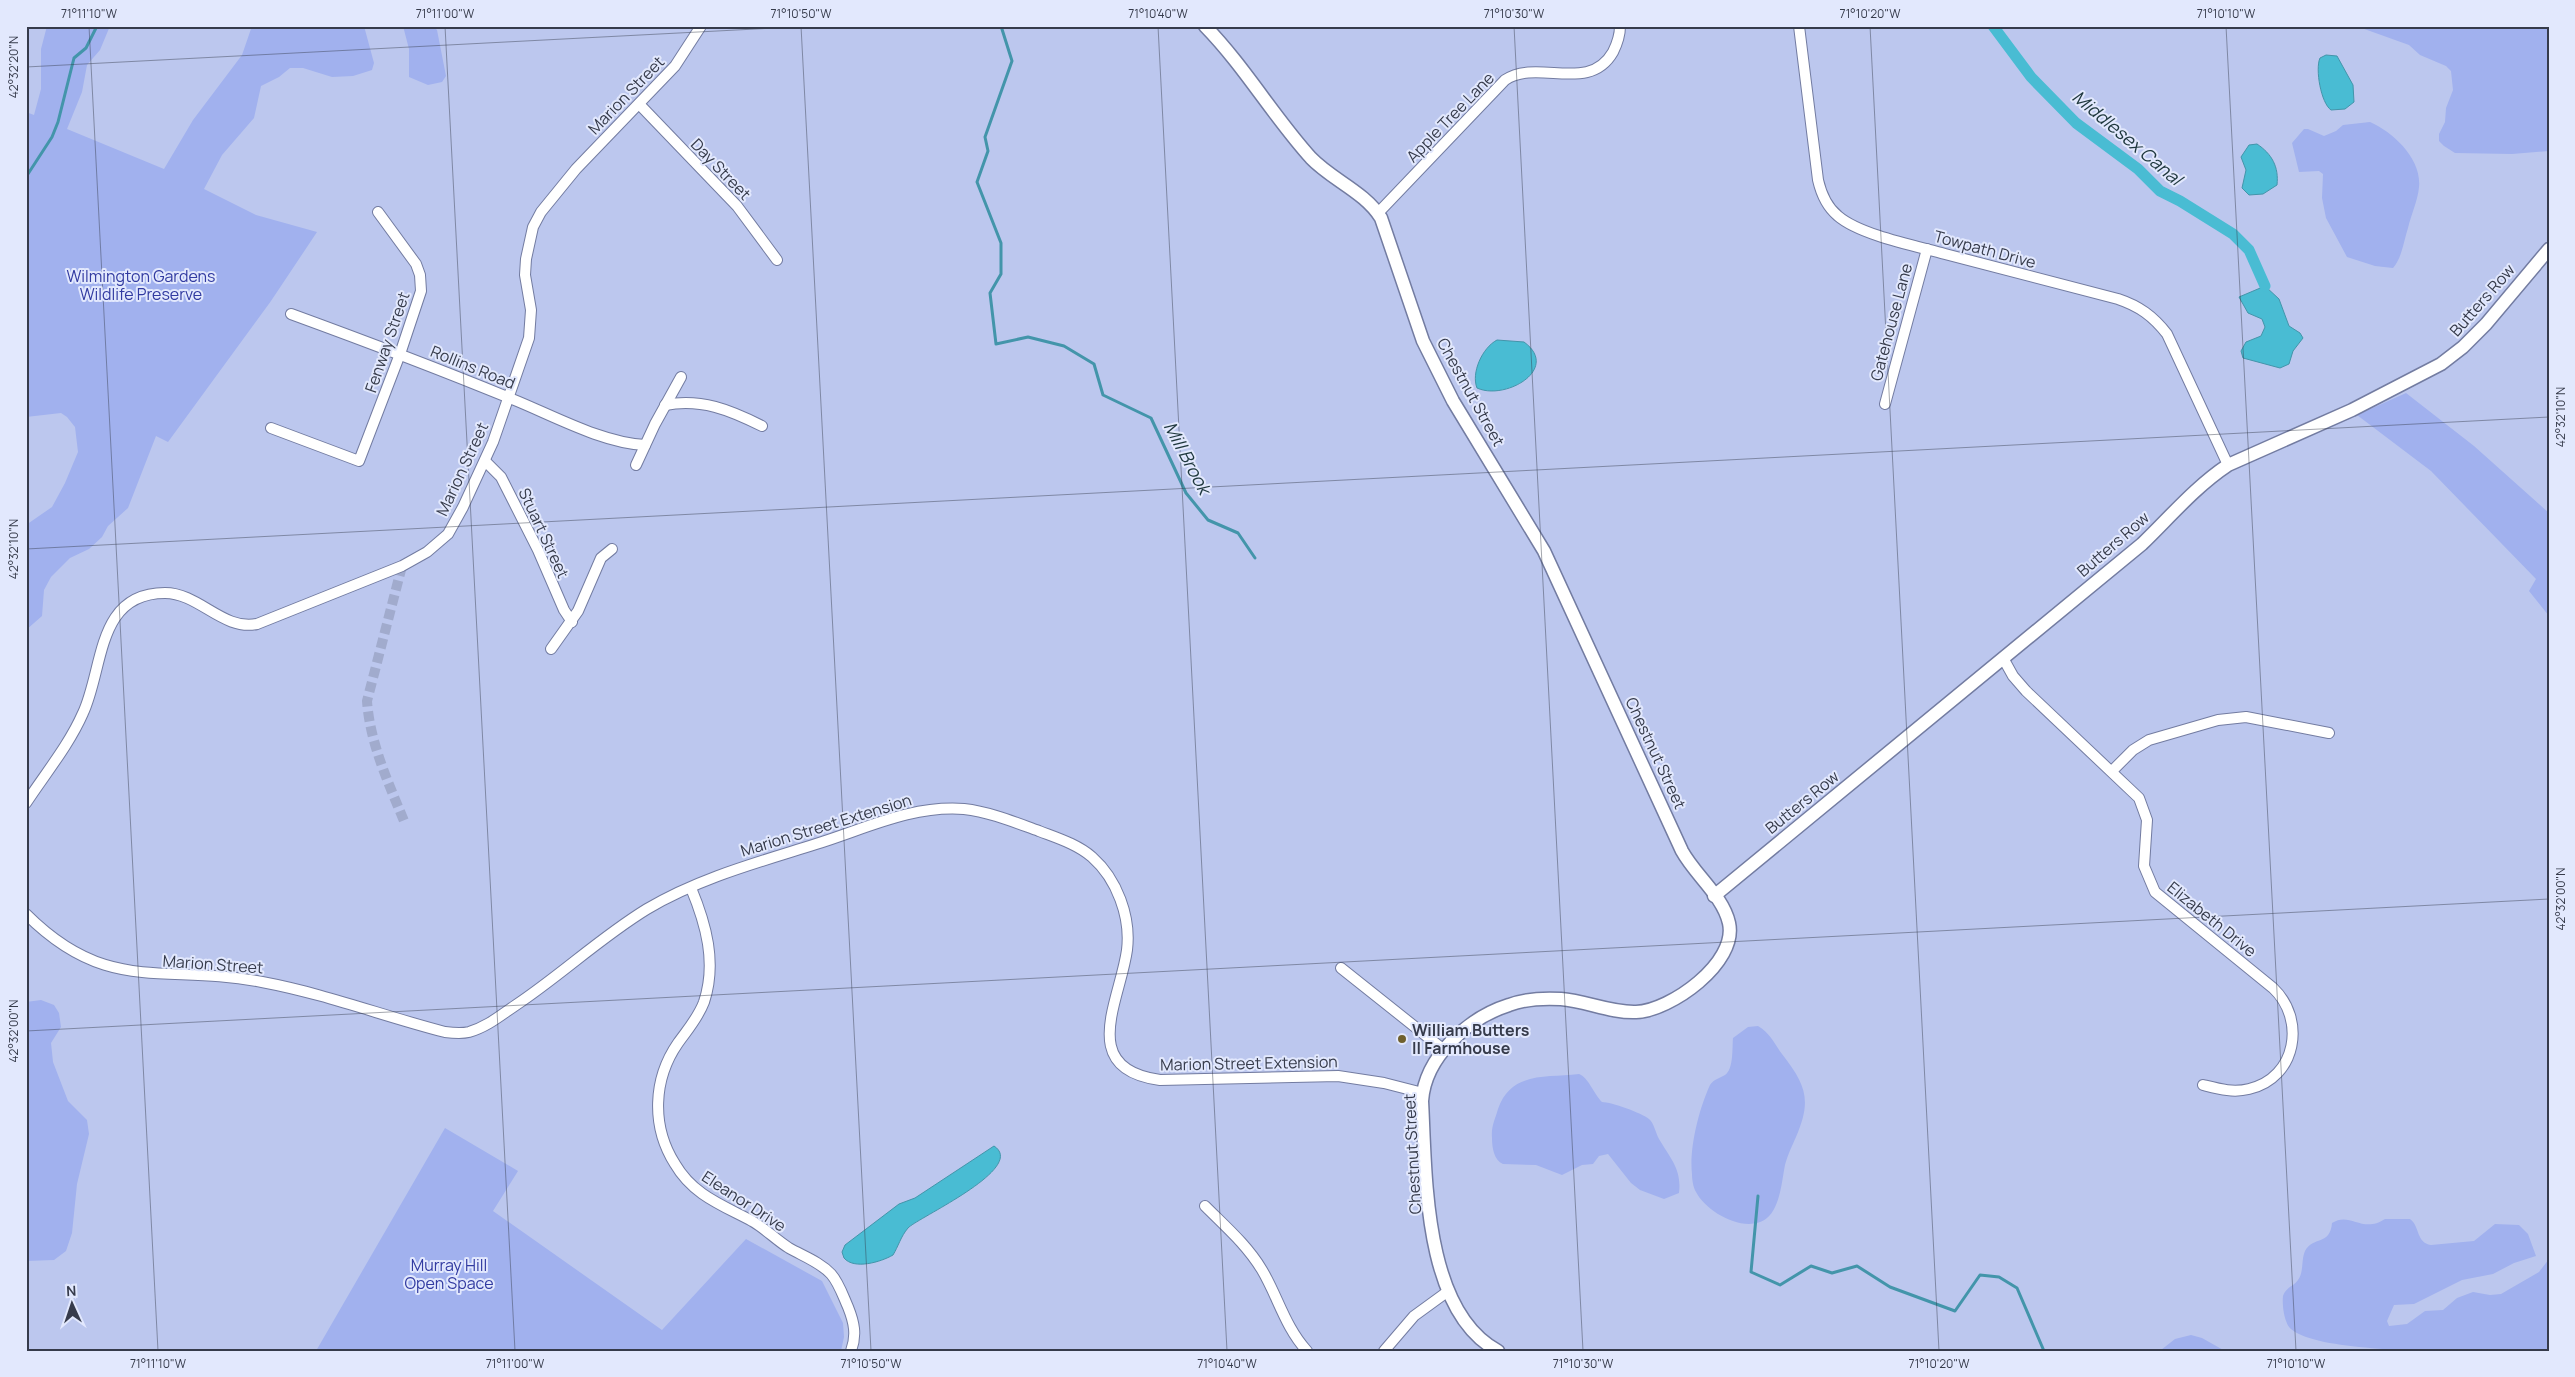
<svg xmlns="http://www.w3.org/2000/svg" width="2575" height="1377" viewBox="0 0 2575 1377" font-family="Manrope,sans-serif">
	<rect width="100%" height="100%" fill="#bcc7ee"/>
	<!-- green -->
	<g fill="#a1b1ee">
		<path d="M47,26H110L100,50L87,65L82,92L67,129L164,169L193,120L242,55L252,26H364L374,63L372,70L353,76L332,77L303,68H290L279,77L261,86L254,118L222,155L204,189L256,215L317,232L271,301L168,442L156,436L128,508L108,526L102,537L89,549L70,558L51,577L44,590L42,616L26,630V525L52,507L65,483L78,452L75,427L67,417L61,413L26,417V112L34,115L41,89V49Z"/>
		<path d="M403,26H433L437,30L446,76L442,82L428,85L409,77V49Z"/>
		<path d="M2356,26H2549V151L2512,154L2455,153L2444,146L2439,141V134L2445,122L2446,108L2453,90L2451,71L2446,66L2420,55L2409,45Z"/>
		<path d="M2370,122C2393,132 2422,159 2419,187C2418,200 2411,215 2408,228C2404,240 2402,258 2393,268L2375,266L2347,257L2326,218L2322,198L2323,174L2319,171L2299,172L2292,143L2304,129H2308L2324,136L2336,131L2343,125Z"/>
		<path d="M2406,393L2474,446L2549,513V616L2529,591L2536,579L2431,471L2357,415Z"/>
		<path d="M41,1000L54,1005L59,1013L61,1027L51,1043L53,1062L68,1101L87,1120L89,1134L77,1184L72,1233L66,1251L54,1260L26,1261V1002Z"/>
		<path d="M1758,1026C1770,1033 1774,1043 1782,1054C1806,1085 1812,1100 1796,1137C1792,1146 1788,1154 1785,1165C1782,1180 1780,1208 1767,1218C1746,1235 1706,1212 1696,1192C1693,1187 1692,1179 1692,1174C1689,1148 1699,1109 1710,1085C1714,1079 1720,1078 1725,1075C1734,1069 1732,1047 1733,1038L1748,1027Z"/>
		<path d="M1579,1074C1588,1077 1594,1094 1602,1102C1611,1102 1642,1113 1649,1119C1654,1123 1656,1134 1659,1139C1670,1158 1682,1169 1679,1193L1664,1199L1640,1190L1631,1183L1608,1154L1599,1156L1593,1164L1582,1165L1562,1175L1536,1165L1503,1164C1494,1160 1492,1148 1492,1138C1491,1126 1495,1120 1498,1109C1511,1071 1546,1078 1579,1074Z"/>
		<path d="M445,1128L518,1171L493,1211L662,1330L746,1239L822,1281L843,1323L844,1337L841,1351H316Z"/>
		<path d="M2385,1219H2410C2420,1226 2416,1243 2431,1245L2474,1241L2495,1224L2519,1225L2528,1234L2536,1256L2514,1263L2493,1274L2462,1280L2414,1304L2394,1305L2387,1321L2389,1326L2407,1324L2425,1311L2443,1310L2457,1298L2473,1292L2490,1295L2501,1294L2539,1272L2549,1259V1351C2500,1351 2322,1357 2291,1329C2284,1323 2282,1305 2283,1296C2285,1288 2294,1286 2298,1280C2304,1272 2301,1260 2305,1251C2313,1236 2330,1246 2332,1223C2350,1211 2362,1234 2385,1219Z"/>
		<path d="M2191,1335L2202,1338L2225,1351H2154L2161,1350L2175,1339Z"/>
	</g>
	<!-- water -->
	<g fill="#49bcd3" stroke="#4395aa">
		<path d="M2326,55L2337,56L2353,85L2354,102L2345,109L2331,110C2321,103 2315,69 2320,58Z"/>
		<path d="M2257,144C2272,154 2279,167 2277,185L2263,194L2249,195L2242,188L2246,170L2241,157L2249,145Z"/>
		<path d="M2265,286L2279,299L2289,326L2300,333L2303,338L2293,351L2289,364L2280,368L2243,358L2241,351L2246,342L2261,336L2265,327L2262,319L2248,313L2239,297Z"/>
		<path d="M1497,340L1524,342C1561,369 1505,401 1477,388C1471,373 1482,348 1497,340Z"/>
		<path d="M994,1146C1028,1168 917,1218 908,1228C901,1236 898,1247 893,1255C881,1262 854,1270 844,1258L842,1252L845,1245L899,1204L915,1198Z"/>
	</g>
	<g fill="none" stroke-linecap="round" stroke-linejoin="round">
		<!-- stream -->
		<g stroke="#4395aa" stroke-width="3">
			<path d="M1001,26L1012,61L985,137L988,151L977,182L1001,243V274L990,293L996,344L1028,337L1064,346L1094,364L1103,395L1151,418L1186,493L1208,520L1238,533L1255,558"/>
			<path d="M26,177L52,137L58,122L74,58L86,48L97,26"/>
			<path d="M1758,1196L1751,1272L1780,1285L1811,1266L1832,1273L1857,1266L1890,1287L1955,1311L1980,1275L1999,1277L2017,1288L2044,1351"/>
		</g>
		<!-- canal -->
		<path stroke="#49bcd3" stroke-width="11" d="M1993,26L2031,77L2076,123L2138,169L2160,191L2180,201L2233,234L2249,250L2265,286"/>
		<!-- minor-tunnel -->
		<path stroke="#a1abcd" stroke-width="10" stroke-dasharray="10 5" stroke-linecap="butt" d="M402,566L367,701C370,743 388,782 404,821"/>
		<defs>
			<g id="minor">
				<path d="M1799,26L1818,180C1821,193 1827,207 1838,216C1860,235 1916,246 1945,254C2002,269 2060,284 2118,299C2139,306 2153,316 2167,334L2228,465"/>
				<path d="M639,104L737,206L777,260"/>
				<path d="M1378,213L1505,80C1538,58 1589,94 1613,52C1617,44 1620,35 1620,26"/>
				<path d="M291,314C365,341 439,369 512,399C552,415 602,443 645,445"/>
				<path d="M1885,404L1927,249"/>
				<path d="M665,405C701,398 730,410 762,426"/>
				<path d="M271,428L359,461L400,354L421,291L420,275L416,264L378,212"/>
				<path d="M485,461L501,477L538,550L564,610L572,622"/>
				<path d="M636,465L655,424L681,377"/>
				<path d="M551,649L578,611L601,558L612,549"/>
				<path d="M2003,658L2013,676L2026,691L2139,798L2147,820L2144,866L2155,892L2273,988C2306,1019 2297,1078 2249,1089C2233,1093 2219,1089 2203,1085"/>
				<path d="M2112,771L2133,750L2149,740L2218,720L2246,717L2329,733"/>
				<path d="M26,803C45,774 69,745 83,713C104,668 96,593 165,593C199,593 223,631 257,624L402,566L427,552L448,534L463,507L493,442L529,338L531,310L525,275L526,259L533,227L541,212L576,169L675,66L701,26"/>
				<path d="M691,888C706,924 717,963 704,1002C698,1018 688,1029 678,1043C653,1079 651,1126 675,1164C693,1195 722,1205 752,1221C766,1229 776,1240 789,1248C803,1256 820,1262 831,1274C839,1283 843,1296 848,1307C854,1322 857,1335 851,1351"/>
				<path d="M26,914C108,996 164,963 262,982C326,994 383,1016 445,1032C453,1033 461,1034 469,1032C487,1027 501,1015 516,1005C561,975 601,937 647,909C699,878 759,862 816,844C865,829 911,805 964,809C990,812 1014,822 1039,831C1057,838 1077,844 1092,857C1117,879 1131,917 1127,950C1120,1001 1077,1069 1160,1080L1338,1076L1384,1083L1423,1093"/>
				<path d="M1341,968L1444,1050"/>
				<path d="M1205,1206C1226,1227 1247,1245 1262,1270C1278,1297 1285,1327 1307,1351"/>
				<path d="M1384,1351L1414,1316L1447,1292"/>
			</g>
			<g id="tertiary">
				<path d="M1205,26C1245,67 1273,116 1311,158C1332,180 1365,192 1381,218L1423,341L1453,401L1544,551L1682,851C1695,875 1723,896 1729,923C1738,963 1670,1011 1636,1012C1611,1013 1586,1001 1561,999C1544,998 1525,999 1509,1005C1468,1018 1425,1057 1422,1101C1426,1175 1423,1311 1498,1351"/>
				<path d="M1714,896L2142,544C2170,517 2195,487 2228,465L2352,410L2441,364L2463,347L2486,324L2549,249"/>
			</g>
		</defs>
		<!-- minor casing -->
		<use href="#minor" stroke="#737ca1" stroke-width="12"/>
		<!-- tertiary casing -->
		<use href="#tertiary" stroke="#737ca1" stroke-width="15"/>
		<!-- minor -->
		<use href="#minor" stroke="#fff" stroke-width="10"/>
		<!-- tertiary -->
		<use href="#tertiary" stroke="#fff" stroke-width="12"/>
	</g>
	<!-- ticks -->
	<path fill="none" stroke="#363b4b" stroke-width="1" stroke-opacity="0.45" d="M89,26L158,1351M445,26L515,1351M801,26L871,1351M1158,26L1227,1351M1514,26L1583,1351M1870,26L1939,1351M2226,26L2296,1351M26,67L813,26M26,549L2549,417M26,1031L2549,899"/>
	<!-- markers -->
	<circle fill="#6f602e" stroke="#e2e8fd" stroke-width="2" cx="1402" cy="1039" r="5"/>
	<g text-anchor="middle" stroke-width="4" stroke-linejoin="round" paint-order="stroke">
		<!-- street labels -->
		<g font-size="16" fill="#363b4b" stroke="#e2e8fd">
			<text transform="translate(626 95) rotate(-46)" y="6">Marion Street</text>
			<text transform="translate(1450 117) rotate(-46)" y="6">Apple Tree Lane</text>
			<text transform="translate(721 169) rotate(46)" y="6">Day Street</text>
			<text transform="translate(1985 249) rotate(15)" y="6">Towpath Drive</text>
			<text transform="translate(2482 300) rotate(-49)" y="6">Butters Row</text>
			<text transform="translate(1891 322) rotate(-75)" y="6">Gatehouse Lane</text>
			<text transform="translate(387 342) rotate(-71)" y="6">Fenway Street</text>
			<text transform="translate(473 367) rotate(22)" y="6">Rollins Road</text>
			<text transform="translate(1471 392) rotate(61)" y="6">Chestnut Street</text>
			<text transform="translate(462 469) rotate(-65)" y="6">Marion Street</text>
			<text transform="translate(544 533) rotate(65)" y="6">Stuart Street</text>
			<text transform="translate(2113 544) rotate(-41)" y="6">Butters Row</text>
			<text transform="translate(1656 753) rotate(65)" y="6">Chestnut Street</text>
			<text transform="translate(1802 802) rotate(-39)" y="6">Butters Row</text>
			<text transform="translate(826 825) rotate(-17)" y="6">Marion Street Extension</text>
			<text transform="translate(2212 919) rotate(39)" y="6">Elizabeth Drive</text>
			<text transform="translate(213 964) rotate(4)" y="6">Marion Street</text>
			<text transform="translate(1249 1063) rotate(-1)" y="6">Marion Street Extension</text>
			<text transform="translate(1412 1154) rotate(-93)" y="6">Chestnut Street</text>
			<text transform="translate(744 1201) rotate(33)" y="6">Eleanor Drive</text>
		</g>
		<!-- park labels -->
		<g font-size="16" fill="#323ba1" stroke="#e2e8fd">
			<text x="141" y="282">Wilmington Gardens<tspan x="141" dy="18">Wildlife Preserve</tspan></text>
			<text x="449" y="1271">Murray Hill<tspan x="449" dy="18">Open Space</tspan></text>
		</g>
		<!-- poi labels -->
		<g font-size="16" font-weight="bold" fill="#363b4b" stroke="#e2e8fd" text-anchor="start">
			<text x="1412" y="1036">William Butters<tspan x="1412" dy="18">II Farmhouse</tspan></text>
		</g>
		<!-- water labels -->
		<g font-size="18" font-style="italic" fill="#1e373d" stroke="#e2e8fd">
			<text transform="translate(2127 138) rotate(40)" y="6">Middlesex Canal</text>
			<text transform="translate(1187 458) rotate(62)" y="6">Mill Brook</text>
		</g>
	</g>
	<!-- border -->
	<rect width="2575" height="1377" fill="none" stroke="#e2e8fd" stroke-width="55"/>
	<!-- north arrow -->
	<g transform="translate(72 1304) rotate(357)" stroke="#e2e8fd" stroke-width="4" paint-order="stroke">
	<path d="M0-4L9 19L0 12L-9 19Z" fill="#363b4b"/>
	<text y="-8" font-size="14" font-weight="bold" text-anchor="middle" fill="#363b4b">N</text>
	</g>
	<rect x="28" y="28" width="2520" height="1322" fill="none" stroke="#363b4b" stroke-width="2"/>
	<g font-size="12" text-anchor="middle" fill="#363b4b">
		<text x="89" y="18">71°11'10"W</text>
		<text x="445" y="18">71°11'00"W</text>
		<text x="801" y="18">71°10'50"W</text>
		<text x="1158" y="18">71°10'40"W</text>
		<text x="1514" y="18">71°10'30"W</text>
		<text x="1870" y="18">71°10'20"W</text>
		<text x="2226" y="18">71°10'10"W</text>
		<text transform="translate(14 67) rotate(-90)" y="4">42°32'20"N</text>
		<text transform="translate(2561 417) rotate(-90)" y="4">42°32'10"N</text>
		<text transform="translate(14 549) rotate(-90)" y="4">42°32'10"N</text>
		<text transform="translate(2561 899) rotate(-90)" y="4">42°32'00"N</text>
		<text transform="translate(14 1031) rotate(-90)" y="4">42°32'00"N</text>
		<text x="158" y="1368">71°11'10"W</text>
		<text x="515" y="1368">71°11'00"W</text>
		<text x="871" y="1368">71°10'50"W</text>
		<text x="1227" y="1368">71°10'40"W</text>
		<text x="1583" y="1368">71°10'30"W</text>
		<text x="1939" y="1368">71°10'20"W</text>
		<text x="2296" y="1368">71°10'10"W</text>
	</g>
</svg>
